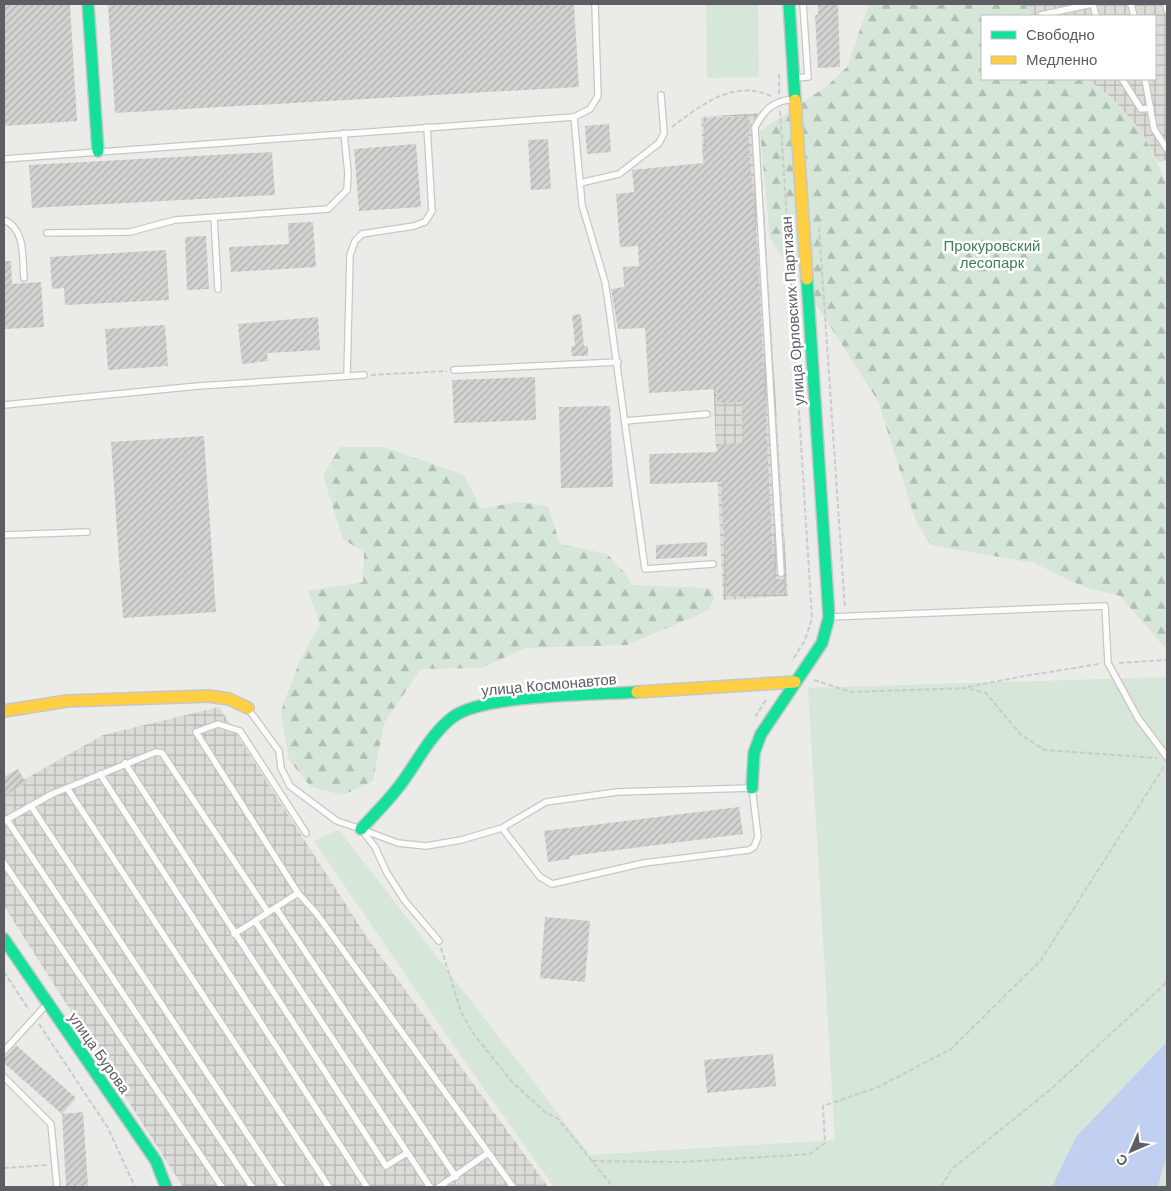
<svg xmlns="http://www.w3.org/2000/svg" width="1171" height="1191" viewBox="0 0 1171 1191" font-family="'DM Sans',sans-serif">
	<defs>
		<pattern id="industrial-grid" width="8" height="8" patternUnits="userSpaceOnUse" patternTransform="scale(1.25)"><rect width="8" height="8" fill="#dbdbd7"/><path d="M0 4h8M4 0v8" fill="none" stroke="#b5b5b2"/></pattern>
		<pattern id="forest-firs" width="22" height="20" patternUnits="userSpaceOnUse" patternTransform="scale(1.25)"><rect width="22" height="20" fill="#d6e6d8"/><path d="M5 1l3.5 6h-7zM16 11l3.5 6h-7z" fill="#b1beb3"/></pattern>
		<pattern id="building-hatch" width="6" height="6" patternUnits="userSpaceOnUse" patternTransform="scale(1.25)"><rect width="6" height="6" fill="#d2d2d0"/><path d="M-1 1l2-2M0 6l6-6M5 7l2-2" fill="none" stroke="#aeaeac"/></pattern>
	</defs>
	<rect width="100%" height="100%" fill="#ebebe7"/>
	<!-- industrial -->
	<g fill="url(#industrial-grid)">
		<path d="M1025,4H1167V160L1158,162L1142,132L1112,98L1088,79H1155V16H1030Z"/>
		<path d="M758,113L788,596L723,600L701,117Z"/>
		<path d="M219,707L366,936L548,1187H183L4,906V791L103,735Z"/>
	</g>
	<!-- green -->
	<g fill="#d6e6d8">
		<path d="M706,4H758L759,77L707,78Z"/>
		<path d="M1167,677V1187H554L468,1066L314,841L339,830L590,1155L835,1140L808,688Z"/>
	</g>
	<!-- forest -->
	<g fill="url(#forest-firs)">
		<path d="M869,4H1025L1030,16H982V79H1088L1112,98L1142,132L1167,184V647H1164L1120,596L1084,587L1034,563L931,545L916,522L878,401L823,315L770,239L760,131L827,86L847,67Z"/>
		<path d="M340,447H384L464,475L481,509L517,502L548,506L560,544L607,554L624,572L632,585L711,588L714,598L709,610L627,645L526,648L481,668L421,669L384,723L373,781L343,795L311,787L289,760L281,711L300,660L320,624L308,591L363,582L364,552L343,539L323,476Z"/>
	</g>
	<!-- water -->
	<path fill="#c1d0f0" d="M1167,1042V1160L1164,1164L1158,1187H1052L1076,1137Z"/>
	<!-- building -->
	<g fill="url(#building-hatch)">
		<path d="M4,4H70L77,121L4,126Z"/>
		<path d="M108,4H574L579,87L115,113Z"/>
		<path d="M818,4H838L840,67L818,68L815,15H818Z"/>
		<path d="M749,116L750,133H748L758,262L772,545L775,579H784L785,593L727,596L721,482L650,484L649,454L718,452L717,444L742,443V402L717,403V389L649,393L645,328L618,329L611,289L624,287L623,267L639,266L638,246L620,247L616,194L634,192L632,170L704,163L702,147H706L703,119Z"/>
		<path d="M609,124L611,152L587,154L585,126Z"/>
		<path d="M548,139L551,189L531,190L528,140Z"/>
		<path d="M416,144L421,207L359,211L354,149Z"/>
		<path d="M272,152L275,195L32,208L29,165Z"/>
		<path d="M313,222L316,267L231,272L229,247L289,244L288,223Z"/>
		<path d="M206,236L209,289L187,290L185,237Z"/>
		<path d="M166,250L169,300L65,305L64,288L52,289L50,257Z"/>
		<path d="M4,261H11L12,284L41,282L44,327L4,329Z"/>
		<path d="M581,314L584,346H588V356H572L571,346H575L572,315Z"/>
		<path d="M318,317L320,350L267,353L268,361L242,364L238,324Z"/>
		<path d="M165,325L168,366L108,370L105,329Z"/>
		<path d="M535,377L536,420L454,423L452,380Z"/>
		<path d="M610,406L613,487L561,488L559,407Z"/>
		<path d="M204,436L216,612L123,618L111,442Z"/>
		<path d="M707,542V556L656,559V545Z"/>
		<path d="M18,769L26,783L7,794L4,789V777Z"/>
		<path d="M739,807L743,834L570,856V859L548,862L544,831Z"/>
		<path d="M545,917L590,921L585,982L540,978Z"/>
		<path d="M16,1045L76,1098L62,1114L4,1063V1058Z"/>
		<path d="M773,1054L776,1086L707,1093L704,1060Z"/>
		<path d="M83,1112L88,1187H66L62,1114Z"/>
	</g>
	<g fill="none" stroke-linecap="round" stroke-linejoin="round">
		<defs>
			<g id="lane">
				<path d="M595,4L598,96L590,109L574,117L582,205L605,282L609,308L645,569L713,564"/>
				<path d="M1093,4L1096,16"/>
				<path d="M1131,4L1134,16"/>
				<path d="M1166,4L1167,10"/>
				<path d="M1041,15L1092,4"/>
				<path d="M795,78L808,77L803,4"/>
				<path d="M1122,79L1141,109L1151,108"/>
				<path d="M1145,79L1154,129L1167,149"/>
				<path d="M4,159L574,117"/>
				<path d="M580,183L619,174L659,143L664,133L661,95"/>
				<path d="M214,217L218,289"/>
				<path d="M4,220C26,229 22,258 24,278"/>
				<path d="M47,233L130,232L175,220L328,209L347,190L348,173L344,133"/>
				<path d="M454,370L618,362"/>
				<path d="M347,376L350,255L355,241L362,234L414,226L425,222L432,211L427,127"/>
				<path d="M4,405L198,386L364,375"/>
				<path d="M625,421L707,414"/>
				<path d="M4,535L87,532"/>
				<path d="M781,573L755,127C765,109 773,101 794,99"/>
				<path d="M830,617L1105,606L1108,663L1138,718L1167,757"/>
				<path d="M249,710L279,751L281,768L290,786L337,821L361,829L375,847L387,873L405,901L439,941"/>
				<path d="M125,763L386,1166L407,1153"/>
				<path d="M100,774L367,1187"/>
				<path d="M67,788L329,1187"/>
				<path d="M31,806L282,1187"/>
				<path d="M7,820L252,1187"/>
				<path d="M4,821L52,794L156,752L162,753L268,912"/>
				<path d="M363,830L398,843L426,846L461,840L502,828L546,802L617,792L752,788L758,837L754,847L749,850L644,863L552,884L540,877L502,828"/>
				<path d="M4,863L222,1187"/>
				<path d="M298,893L196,732L218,724L240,731L306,833"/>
				<path d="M276,908L456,1177"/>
				<path d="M234,934L255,921"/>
				<path d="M4,1051L47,1004"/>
				<path d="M4,1077L51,1124L57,1187"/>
				<path d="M430,1187L255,921L298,893L317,914L513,1187"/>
				<path d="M439,1187L488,1153"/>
			</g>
			<g id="fast">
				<path d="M88,4L98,151"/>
				<path d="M789,4L795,100"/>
				<path d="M752,788L754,753L761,734L822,643L829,617L807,279"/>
				<path d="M361,829C373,816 386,803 397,789C415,767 429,735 453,717C483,694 596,695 637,692"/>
				<path d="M4,939L156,1161L166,1187"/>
			</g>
			<g id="slow">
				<path d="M795,100L807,279"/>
				<path d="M637,692L795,682"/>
				<path d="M4,711L67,701L208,696L229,699L248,708"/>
			</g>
		</defs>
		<!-- lane casing -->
		<use href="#lane" stroke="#c7c7c7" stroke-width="8"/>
		<!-- fast casing -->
		<use href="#fast" stroke="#c7c7c8" stroke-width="14"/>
		<!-- slow casing -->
		<use href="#slow" stroke="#c7c7c8" stroke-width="14"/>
		<!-- path -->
		<g stroke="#cacccb" stroke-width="2" stroke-dasharray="5 2.5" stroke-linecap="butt">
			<path d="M779,74V94"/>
			<path d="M780,111L812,618L805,640L792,661"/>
			<path d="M672,127C701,105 733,79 771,96"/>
			<path d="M819,227L845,609"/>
			<path d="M371,375L447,371"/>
			<path d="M1119,663L1167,660"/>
			<path d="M814,680L851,692L966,688L986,693L1021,735L1045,750L1157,758"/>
			<path d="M968,687L1024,676L1099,664"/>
			<path d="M755,717L766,700"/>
			<path d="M441,948L461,1012L473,1033L512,1082L545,1112L558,1119L613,1187"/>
			<path d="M4,972L29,1010"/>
			<path d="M39,1024L108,1128L135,1187"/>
			<path d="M592,1161L683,1162L810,1154L825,1143L823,1106L878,1087L951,1049L1041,960L1165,765"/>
			<path d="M4,1168L48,1165"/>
			<path d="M941,1187L952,1169L1051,1089L1167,982"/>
		</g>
		<!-- lane -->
		<use href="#lane" stroke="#fcfcfb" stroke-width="5.5"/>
		<!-- fast -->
		<use href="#fast" stroke="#16e098" stroke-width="11"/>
		<!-- slow -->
		<use href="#slow" stroke="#ffcf43" stroke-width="11"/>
	</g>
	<g text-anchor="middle" stroke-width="5" stroke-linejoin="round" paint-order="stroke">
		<!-- park labels -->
		<g font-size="15" fill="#408053" stroke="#fff">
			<text x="992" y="251">Прокуровский<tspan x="992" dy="17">лесопарк</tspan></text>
		</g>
		<!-- street labels -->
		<g font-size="15" fill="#5d5e64" stroke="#fff">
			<text transform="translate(793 311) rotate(-94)" y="5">улица Орловских Партизан</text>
			<text transform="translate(549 685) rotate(-5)" y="5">улица Космонавтов</text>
			<text transform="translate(99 1053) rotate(55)" y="5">улица Бурова</text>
		</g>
	</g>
	<!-- border -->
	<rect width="1171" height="1191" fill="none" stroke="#5d5e64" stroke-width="10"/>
	<!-- legend -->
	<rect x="981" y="15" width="175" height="65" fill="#ffffff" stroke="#bebfc1"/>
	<rect x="991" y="31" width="25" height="8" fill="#16e098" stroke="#bebfc1"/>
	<text x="1026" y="40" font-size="15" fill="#5d5e64">Свободно</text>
	<rect x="991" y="56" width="25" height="8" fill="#ffcf43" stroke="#bebfc1"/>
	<text x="1026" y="65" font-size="15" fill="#5d5e64">Медленно</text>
	<!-- north arrow -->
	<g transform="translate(1131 1151) rotate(225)" stroke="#ffffff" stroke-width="4" paint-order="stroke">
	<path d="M0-4L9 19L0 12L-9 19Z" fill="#5d5e64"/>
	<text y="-8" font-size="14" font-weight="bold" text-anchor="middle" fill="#5d5e64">С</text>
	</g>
</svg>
